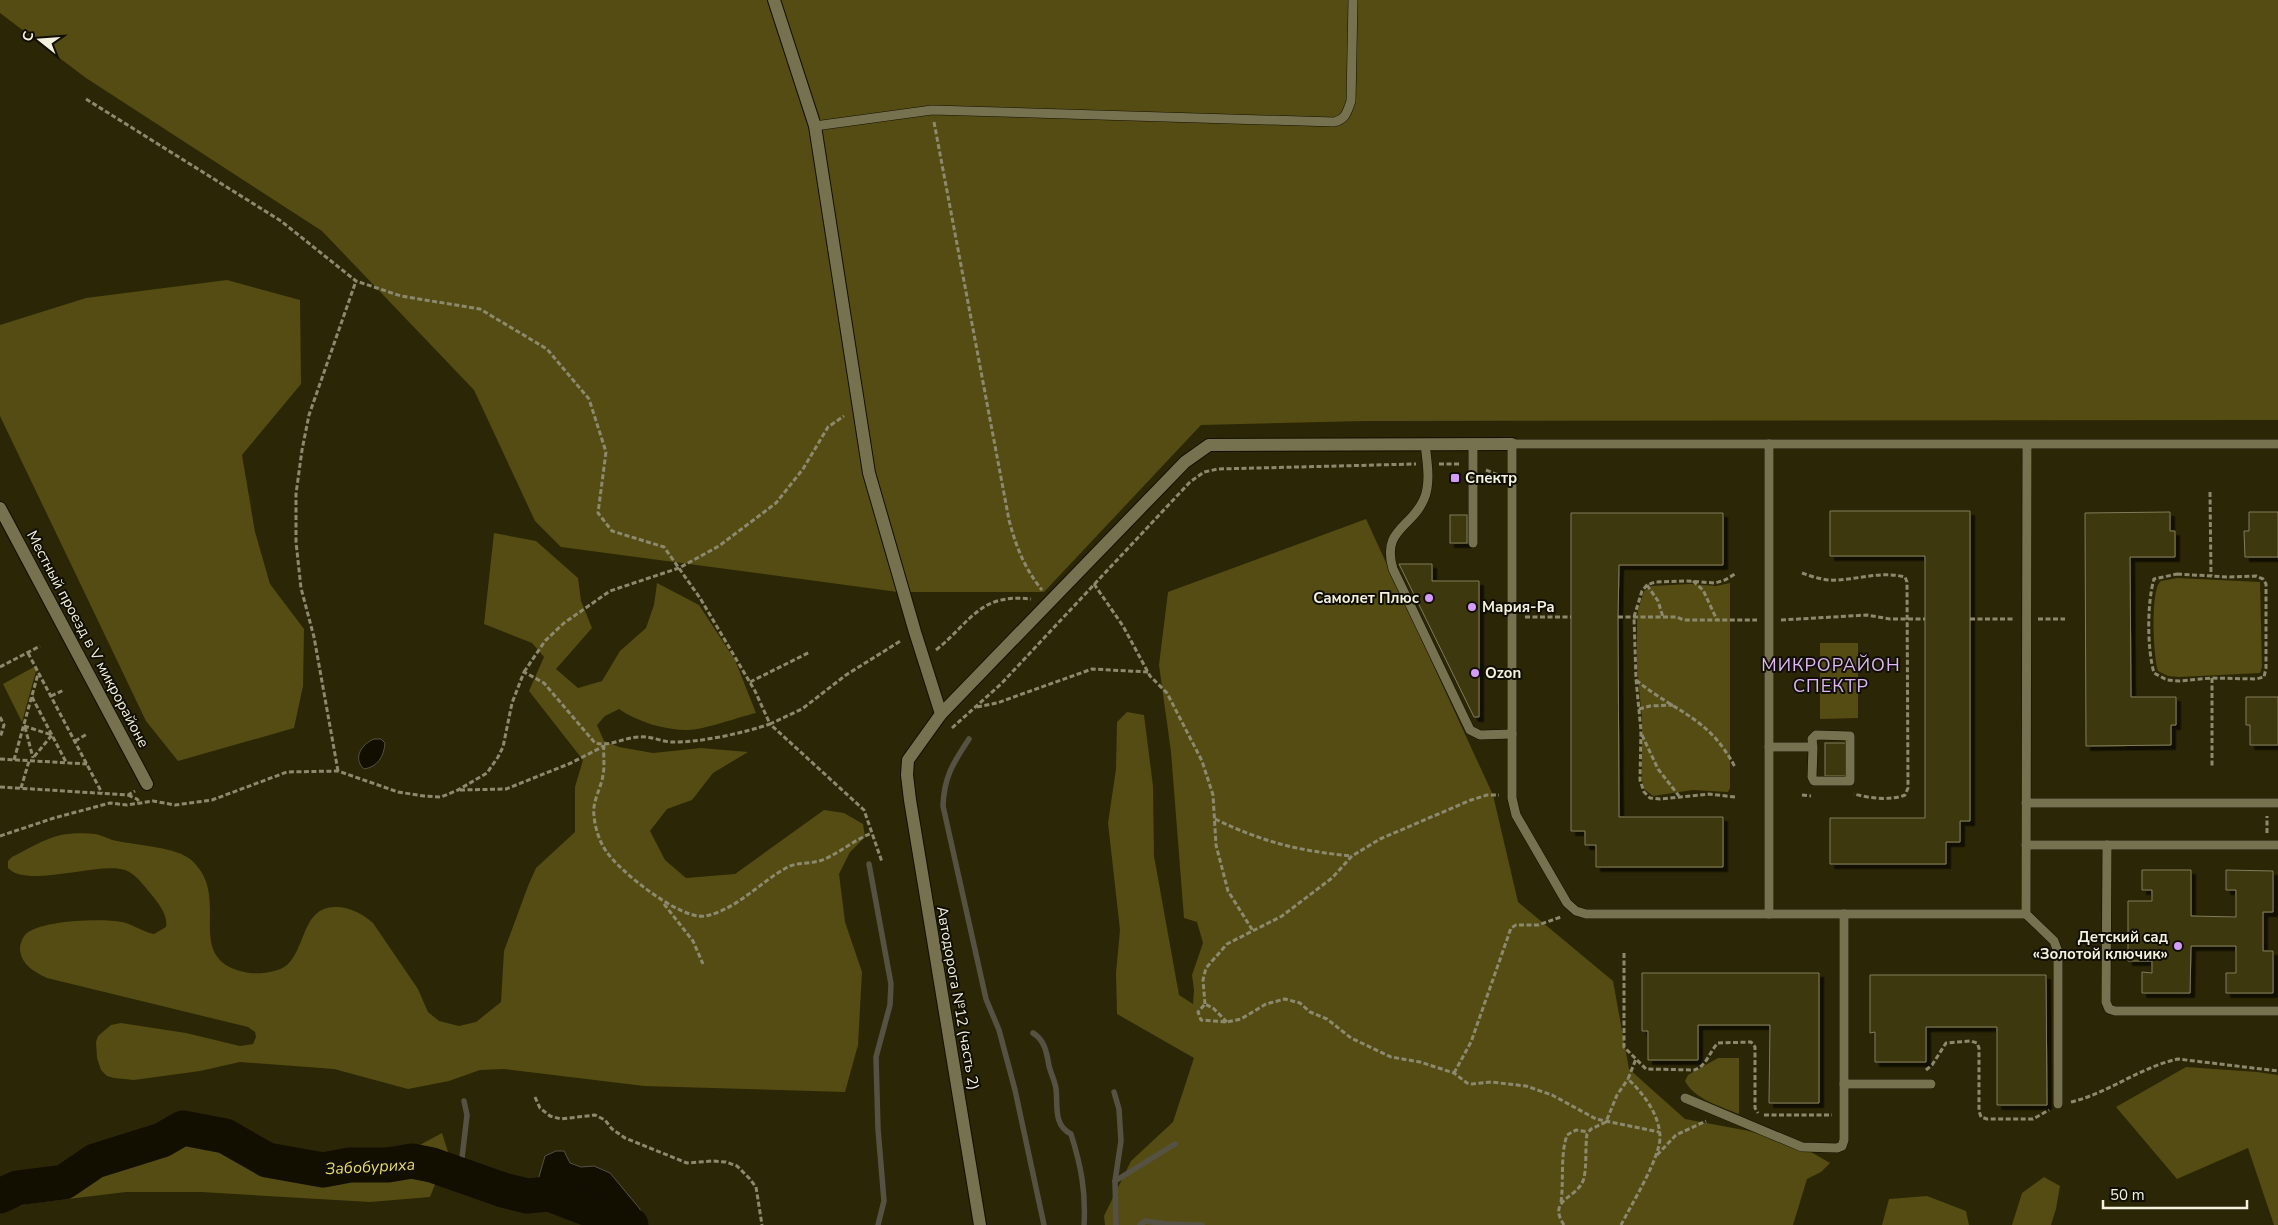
<svg xmlns="http://www.w3.org/2000/svg" width="2278" height="1225" viewBox="0 0 2278 1225" font-family="'Nunito Sans',sans-serif">
	<defs>
		<filter id="shadow"><feDropShadow dx="4.5" dy="4.5" stdDeviation="0" flood-color="#0009"/></filter>
	</defs>
	<rect width="100%" height="100%" fill="#2b2605"/>
	<!-- green -->
	<g fill="#544c13">
		<path d="M0,0H2278V420L1366,421L1201,425L1044,592H898L561,547L535,521L474,390L322,231L86,78L0,13Z"/>
		<path d="M227,280L300,300L301,384L242,455L255,532L270,584L304,629L303,686L294,728L178,761L146,721L0,416V325L86,298Z"/>
		<path d="M1366,519L1493,795L1518,902L1613,981L1629,1069L1685,1119L1749,1131L1804,1148L1830,1163L1821,1172L1807,1179L1793,1225H1105L1104,1216L1131,1161L1173,1122L1194,1058L1117,1014L1116,973L1120,930L1108,823L1116,769L1117,722L1127,712L1144,715L1153,786L1154,856L1179,995L1193,1004L1194,990L1192,975L1203,943L1197,922L1184,918L1171,752L1159,665L1168,592Z"/>
		<path d="M494,533L536,541L578,578L581,601L592,628L556,669L578,688L602,681L620,651L646,628L654,605L657,583L699,605L735,660L756,713C739,717 703,730 688,730C664,730 638,722 619,709L605,716L597,725L604,741L619,747L653,753L701,748L748,752L713,773L692,800L667,809L650,831L665,860L686,878L735,874L824,810L844,813L863,824L865,837L850,852L839,874L845,922L862,972L858,1045L845,1092L644,1086L504,1069L480,1070L449,1081L408,1089L334,1069L240,1062L200,1071L134,1080L114,1078L107,1076L101,1070L97,1058L96,1042L98,1036L111,1025L121,1023L186,1033L240,1046L253,1044L256,1037L255,1032L248,1027L47,978C35,972 21,965 20,949C20,945 22,938 25,935C38,920 102,918 122,922C133,924 142,932 154,934L166,927C168,917 161,907 155,899C147,890 137,874 125,870C100,861 27,889 8,868V861L12,857C28,849 44,839 61,835C71,833 85,833 95,834C102,835 110,840 117,841C136,845 171,847 187,857C194,861 201,870 204,877C221,912 190,960 244,972C256,975 279,973 288,964C306,946 303,906 336,907C350,907 363,914 373,923L418,989L428,1012L439,1021L459,1026L476,1022L501,1002L504,951L528,886L536,868L575,832V787L583,760L529,691L544,657L532,643L484,624Z"/>
		<path d="M2177,578L2260,582L2262,667L2260,673L2179,677L2168,676L2158,671C2153,657 2150,588 2161,581Z"/>
		<path d="M1730,583V788L1728,792L1693,790L1653,796L1644,789L1642,780V719L1637,667V623L1638,610L1644,591L1652,586L1690,584L1716,586Z"/>
		<path d="M1820,643H1858V718L1820,719Z"/>
		<path d="M34,667L36,671L22,722L3,684Z"/>
		<path d="M1718,1058H1739V1114C1722,1107 1694,1099 1685,1081L1688,1075Z"/>
		<path d="M2186,1067L2257,1072L2278,1075V1225H2274L2248,1148L2177,1179L2116,1107Z"/>
		<path d="M181,1123L221,1129L272,1155L317,1160L416,1147L442,1133L448,1152L430,1197L370,1202L201,1192H126L27,1204L0,1211V1181L110,1152Z"/>
		<path d="M2044,1177L2060,1186L2056,1209L2051,1225H2012L2022,1193Z"/>
		<path d="M1927,1196L1966,1211L1969,1225H1882L1889,1199Z"/>
	</g>
	<!-- water -->
	<g fill="#120e00" stroke="#565243">
		<path d="M374,739H381L385,743C384,756 378,767 364,769C352,758 362,744 374,739Z"/>
		<path d="M556,1151H564L570,1163L581,1167L594,1166L610,1173L640,1209V1220L636,1225H618L578,1213L543,1208L534,1201L536,1187L545,1156Z"/>
	</g>
	<g fill="none" stroke-linecap="round" stroke-linejoin="round">
		<!-- stream -->
		<g stroke="#565243" stroke-width="5.5">
			<path d="M969,739C953,763 944,777 943,806L986,999L999,1030L1015,1090L1044,1225"/>
			<path d="M869,864L891,984L890,1005L876,1057L878,1129L884,1201L878,1225"/>
			<path d="M1033,1033C1045,1040 1047,1054 1049,1066C1051,1074 1055,1081 1056,1089C1058,1106 1053,1125 1071,1134C1081,1166 1086,1191 1084,1225"/>
			<path d="M1114,1092L1119,1109L1121,1141L1115,1181L1116,1225"/>
			<path d="M460,1175L467,1115L464,1101"/>
			<path d="M1115,1181L1175,1144"/>
			<path d="M1140,1225L1145,1221L1166,1224L1202,1225"/>
		</g>
		<!-- river -->
		<path stroke="#120e00" stroke-width="35" d="M0,1196L17,1188L64,1182L95,1161L162,1140L183,1128L225,1136L267,1160L323,1170L350,1165H388L412,1161L432,1165L503,1190L527,1196L549,1194L631,1225"/>
	</g>
	<!-- building -->
	<g fill="#3d370d" stroke="#817c5a" filter="url(#shadow)">
		<path d="M1830,511H1970V821H1960V842H1946V864H1830V818H1925V556H1830Z"/>
		<path d="M2170,512V531H2175V557H2130L2131,697H2176V725H2171V745L2086,746L2085,513Z"/>
		<path d="M2249,512H2278V557H2245L2244,531H2249Z"/>
		<path d="M1571,513H1723V565H1619L1618,617L1619,817H1723V867H1596V845H1585V831H1571Z"/>
		<rect x="1450" y="515" width="17" height="28"/>
		<path d="M1399,564H1432V581H1479V717H1474Z"/>
		<path d="M2246,697H2278V745H2250V725H2246Z"/>
		<rect x="1825" y="743" width="22" height="33"/>
		<path d="M2142,870H2191V916L2236,917V890H2226V870L2273,871V912H2263V951H2273V993H2226V973H2236V946H2191L2190,993H2142V972L2152,973V961H2128V901H2152V890H2142Z"/>
		<path d="M1642,973H1819V1103H1769L1770,1025H1698V1060H1648V1031H1642Z"/>
		<path d="M1870,975H2046L2047,1105H1997V1027H1926V1062H1875V1032L1870,1033Z"/>
	</g>
	<g fill="none" stroke-linecap="round" stroke-linejoin="round">
		<defs>
			<g id="service">
				<path d="M815,126L932,110L1334,122C1346,119 1347,112 1351,101L1353,0"/>
				<path d="M1425,444C1427,461 1431,483 1424,499C1412,528 1381,529 1393,569L1470,730L1480,735L1512,734"/>
				<path d="M2027,444L2026,914H1586L1576,911L1567,903L1516,815L1512,798V444H2278"/>
				<path d="M1473,543V444"/>
				<path d="M1769,747H1813L1812,739L1816,735L1850,736V781H1814L1812,777L1813,747"/>
				<path d="M2026,803H2278"/>
				<path d="M2026,845H2278"/>
				<path d="M2107,845L2106,1002L2109,1009L2115,1011H2278"/>
				<path d="M1769,914V444"/>
				<path d="M2026,914L2054,941L2058,952V1104"/>
				<path d="M1844,1084H1931"/>
				<path d="M1685,1098L1802,1147L1837,1148L1842,1146L1844,1140V914"/>
			</g>
			<g id="minor">
				<path d="M774,0L815,126L869,473L915,632L941,714"/>
				<path d="M0,508L147,784"/>
			</g>
			<path id="tertiary" d="M980,1225L910,800L907,775L908,760L941,714L1185,462L1209,445L1512,444"/>
		</defs>
		<!-- service casing -->
		<use href="#service" stroke="#120f00" stroke-width="10"/>
		<!-- minor casing -->
		<use href="#minor" stroke="#120f00" stroke-width="14"/>
		<!-- tertiary casing -->
		<use href="#tertiary" stroke="#120f00" stroke-width="14"/>
		<!-- path -->
		<g stroke="#8d896f" stroke-width="3" stroke-dasharray="5 2.5" stroke-linecap="butt">
			<path d="M86,99L281,221L356,281L401,296L480,309L547,349L589,399L606,452L598,513L612,531L664,547L700,598L755,691L770,724L802,709L846,675L902,640"/>
			<path d="M934,122L1009,520C1016,547 1025,569 1042,590"/>
			<path d="M1439,464H1461"/>
			<path d="M1486,470L1498,475"/>
			<path d="M2210,492L2211,576"/>
			<path d="M1802,573C1813,577 1825,581 1837,580C1860,579 1882,571 1905,577L1907,582L1908,788L1905,795C1891,801 1868,798 1854,794"/>
			<path d="M2177,574L2228,577L2256,576L2263,579L2266,584V668L2264,677L2256,679L2212,678L2179,681L2167,680L2154,673C2147,648 2147,603 2154,579Z"/>
			<path d="M1693,581L1703,590L1717,620"/>
			<path d="M1094,584L1123,626L1150,676L1167,693L1202,761L1213,795L1216,845L1228,891L1253,931"/>
			<path d="M1647,585L1658,601L1663,617"/>
			<path d="M1525,617H1571"/>
			<path d="M1618,617H1677L1683,620H1757"/>
			<path d="M1970,619H2014"/>
			<path d="M2038,619H2065"/>
			<path d="M1781,620L1867,615L1890,619H1925"/>
			<path d="M936,650C971,622 979,593 1031,599"/>
			<path d="M28,653L102,793"/>
			<path d="M0,667L40,646"/>
			<path d="M524,672L545,641L564,623L610,591L679,568L719,546L776,503L803,469L828,427L844,416"/>
			<path d="M2212,678V766"/>
			<path d="M1636,680C1676,713 1708,716 1735,767"/>
			<path d="M750,682L810,652"/>
			<path d="M51,696L64,690"/>
			<path d="M32,697L66,762"/>
			<path d="M977,707L997,703L1092,669L1148,672"/>
			<path d="M1639,709L1650,706L1673,705"/>
			<path d="M0,717L4,725L0,738"/>
			<path d="M24,726L52,735L33,758"/>
			<path d="M25,727L33,758"/>
			<path d="M952,728L1001,684L1190,482L1204,472L1218,469L1416,464"/>
			<path d="M1642,735L1658,769L1679,796"/>
			<path d="M75,741L87,734"/>
			<path d="M604,745C603,755 605,765 603,775C601,789 592,801 594,816C595,827 599,841 606,851C619,871 680,920 705,916C736,910 759,883 786,868C796,862 808,864 819,861C836,856 853,840 872,833"/>
			<path d="M0,759L87,764"/>
			<path d="M14,760L38,674"/>
			<path d="M338,771L314,637L301,588L296,542V494L302,450L309,415L356,281"/>
			<path d="M0,787L128,795L135,791"/>
			<path d="M21,788L29,761"/>
			<path d="M460,790L506,789L571,763L604,746"/>
			<path d="M128,795L137,799L140,803"/>
			<path d="M1802,795L1811,796"/>
			<path d="M1735,797L1709,794L1660,799L1650,798L1644,792L1640,780L1641,731L1636,679L1634,617L1642,591L1647,585L1655,582L1687,581L1715,583L1725,580L1735,574"/>
			<path d="M1215,819C1263,842 1298,851 1352,856"/>
			<path d="M2267,833V816"/>
			<path d="M0,836L54,818L110,803L127,805L153,801L175,805L212,800L287,772L338,771L398,792L424,796L441,797L458,790L487,773L498,757L503,747L512,703L524,672L544,683L595,743C611,747 624,737 640,737C650,736 660,741 671,742C698,743 744,733 770,724L864,810L882,862"/>
			<path d="M664,904L693,941L703,964"/>
			<path d="M1624,953V1047L1646,1069L1694,1070C1707,1066 1709,1052 1718,1043L1751,1042L1755,1047V1108L1758,1113"/>
			<path d="M1205,1004L1203,980L1206,968L1227,944L1282,916L1332,878L1352,856L1380,839L1471,800L1487,795H1499"/>
			<path d="M1227,1022L1213,1008L1205,1004L1198,1012L1201,1020L1227,1022L1241,1019L1266,1004L1285,999L1300,1003L1310,1012L1327,1019L1351,1038L1391,1057L1420,1062L1454,1073L1467,1083L1472,1084L1491,1082L1526,1086L1552,1095L1596,1119L1659,1132"/>
			<path d="M1926,1070L1932,1065L1946,1043L1971,1041L1977,1043L1979,1048V1111L1981,1117L1987,1119H2033L2049,1110"/>
			<path d="M1454,1073L1471,1042L1511,928L1516,925H1538L1561,917"/>
			<path d="M535,1097L540,1108L550,1116L561,1119L595,1115L605,1120L612,1129L625,1138L687,1163L712,1161L726,1162L737,1166L749,1178L756,1187L762,1225"/>
			<path d="M2071,1102C2109,1093 2140,1067 2178,1059L2278,1071"/>
			<path d="M1764,1115H1832"/>
			<path d="M1657,1155L1676,1135L1706,1121"/>
			<path d="M1561,1202C1564,1180 1560,1156 1567,1135L1576,1130L1588,1132"/>
			<path d="M1564,1225C1546,1198 1579,1199 1584,1178C1587,1163 1585,1148 1587,1134L1591,1129L1606,1122L1617,1095L1628,1079"/>
			<path d="M1621,1225C1631,1205 1661,1157 1660,1136C1659,1114 1643,1093 1628,1079L1636,1059"/>
		</g>
		<!-- service -->
		<use href="#service" stroke="#767250" stroke-width="9"/>
		<!-- minor -->
		<use href="#minor" stroke="#767250" stroke-width="12"/>
		<!-- tertiary -->
		<use href="#tertiary" stroke="#767250" stroke-width="12"/>
	</g>
	<!-- markers -->
	<g fill="#d59bfb" stroke="#110f03" stroke-width="2">
		<rect x="1450" y="473" width="10" height="10" rx="2.5"/>
		<circle cx="1429" cy="598" r="5"/>
		<circle cx="1472" cy="607" r="5"/>
		<circle cx="1475" cy="673" r="5"/>
		<circle cx="2178" cy="946" r="5"/>
	</g>
	<g text-anchor="middle" stroke-width="4" stroke-linejoin="round" paint-order="stroke">
		<!-- poi labels -->
		<g font-size="15" font-weight="bold" fill="#f4f2df" stroke="#110f03" text-anchor="start">
			<text x="1465" y="483">Спектр</text>
			<text x="1419" y="603" text-anchor="end">Самолет Плюс</text>
			<text x="1482" y="612">Мария-Ра</text>
			<text x="1485" y="678">Ozon</text>
			<text x="2168" y="942" text-anchor="end">Детский сад<tspan x="2168" dy="17">«Золотой ключик»</tspan></text>
		</g>
		<!-- street labels -->
		<g font-size="15" fill="#f4f2df" stroke="#110f03">
			<text transform="translate(88 639) rotate(62)" y="5">Местный проезд в V микрорайоне</text>
			<text transform="translate(958 998) rotate(80)" y="5">Автодорога №12 (часть 2)</text>
		</g>
		<!-- water labels -->
		<g font-size="16" font-style="italic" fill="#eadb6f" stroke="#110f03">
			<text transform="translate(370 1166) rotate(-3)" y="6">Забобуриха</text>
		</g>
		<!-- quarter labels -->
		<g font-size="18" letter-spacing="1" fill="#deb6f9" stroke="#110f03">
			<text x="1831" y="671">МИКРОРАЙОН<tspan x="1831" dy="21">СПЕКТР</tspan></text>
		</g>
	</g>
	<!-- north arrow -->
	<g transform="translate(40 40) rotate(287)" stroke="#110f03" stroke-width="4" paint-order="stroke">
	<path d="M0-4L9 19L0 12L-9 19Z" fill="#f4f2df"/>
	<text y="-8" font-size="14" font-weight="bold" text-anchor="middle" fill="#f4f2df">С</text>
	</g>
	<!-- scale -->
	<path d="M2103 1200v8h144v-8" fill="none" stroke="#f4f2df" stroke-width="2.5"/>
	<text x="2110" y="1200" font-size="15" fill="#f4f2df" stroke="#110f03" stroke-width="4" paint-order="stroke">50 m</text>
</svg>
